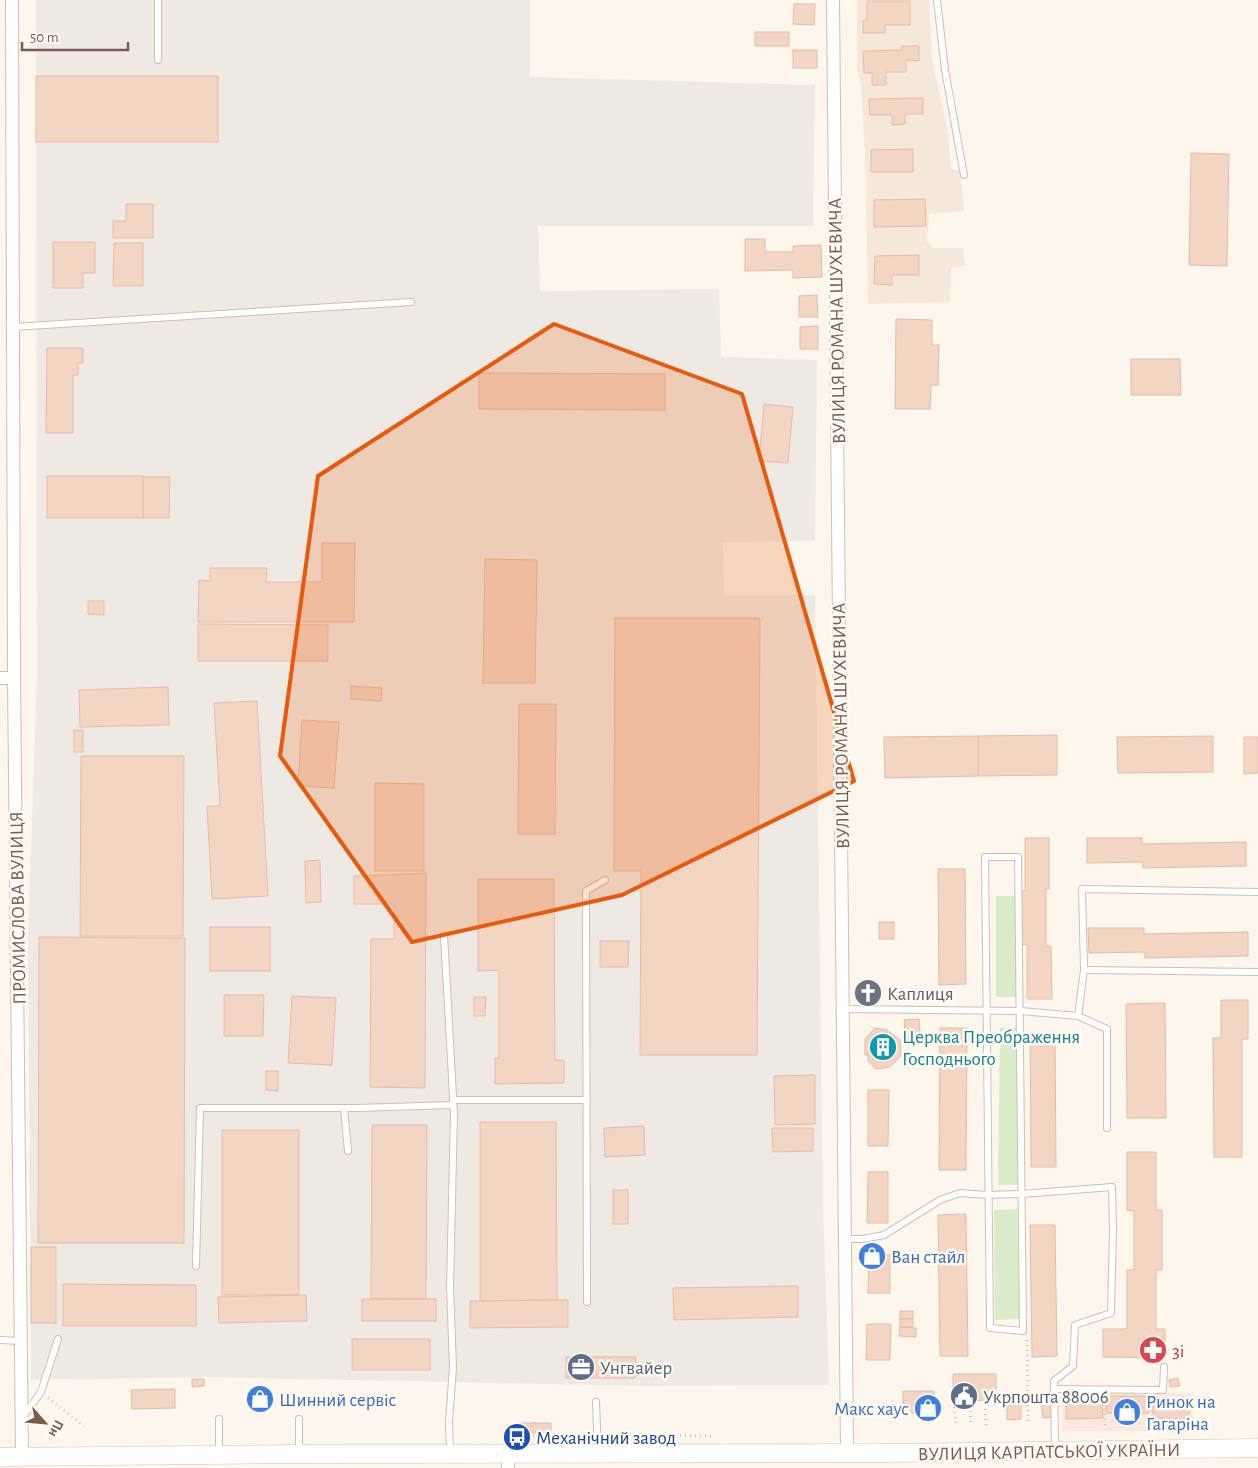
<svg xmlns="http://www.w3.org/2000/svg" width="1258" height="1468" viewBox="0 0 1258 1468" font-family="'Alegreya Sans',sans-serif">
	<rect width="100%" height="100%" fill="#fdf6ec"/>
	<!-- residential -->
	<path fill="#f5e8da" d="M857,0H929L932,58L948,133L951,169L960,171L964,211L929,214L928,231L926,240L933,248H963L965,265L951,269L950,302L868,304L865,151L861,86L857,68Z"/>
	<!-- commercial -->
	<path fill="#fde8e0" d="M1158,1392L1192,1394L1194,1431H1062V1394Z"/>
	<!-- industrial -->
	<path fill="#efe9e4" d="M36,0H530V77L815,85L813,226H538L540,291L719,289L721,357L817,360L815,541L723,542L724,595H815L823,1207L829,1385L644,1386L206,1377L31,1380L28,938L37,673Z"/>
	<!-- green -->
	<g fill="#d8ecc9">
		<path d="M996,896H1018L1017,997H996Z"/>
		<path d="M1000,1028H1018L1019,1185H998Z"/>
		<path d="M1017,1209L1020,1319L995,1320L994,1210Z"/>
	</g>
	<!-- building -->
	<g fill="#f3d5c3" stroke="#e6bba3">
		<path d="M867,1H910V25H885V33H863V20H867Z"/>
		<path d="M794,4H815L814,25L793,24Z"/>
		<rect x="755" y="32" width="34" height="14"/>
		<path d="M902,46H919V61L906,60V72H886V85H872V73H864L863,51L902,50Z"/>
		<rect x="793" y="50" width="24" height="18"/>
		<rect x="36" y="76" width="182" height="66"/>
		<path d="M923,98V114H905V124L892,125V115H870L869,99Z"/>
		<path d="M913,149V172H871V150Z"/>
		<path d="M1191,153L1229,154L1227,266L1189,265Z"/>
		<path d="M925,199L926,226L874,227V200Z"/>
		<path d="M126,204H153V238H113V221H126Z"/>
		<path d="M745,239H765V252H793V246L821,245L822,277L793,278V270L745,271Z"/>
		<path d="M53,242H95V273H83V288H53Z"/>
		<path d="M114,243H143V286H113Z"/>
		<path d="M919,255V275H892V285L874,284L875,256Z"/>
		<path d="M817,295L818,317H799V296Z"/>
		<path d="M896,319L932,320V345H939L938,385H931L930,409H895Z"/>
		<path d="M818,326V349H800V327Z"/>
		<path d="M47,348H83V363H78V375H73V433H46Z"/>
		<path d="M1131,359H1180L1181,395H1131Z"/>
		<path d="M479,373L665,374V410L479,409Z"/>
		<path d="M764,404L793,407L788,463L759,461Z"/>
		<rect x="47" y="476" width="96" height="42"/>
		<path d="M143,477H170L169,518H143Z"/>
		<path d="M322,543H355L354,622H198L199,580L210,581V568H267L266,582H322Z"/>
		<path d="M485,559L537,560L535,683H483Z"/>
		<path d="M88,601H104V615L88,614Z"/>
		<path d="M615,618H760L757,1055H640L641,871H614Z"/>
		<path d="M198,624L328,625V661H198Z"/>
		<path d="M351,686L382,688L381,701L351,699Z"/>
		<path d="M168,687L169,725L80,727L79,690Z"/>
		<path d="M257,701L268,896L212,899L207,806H220L214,703Z"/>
		<path d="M519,704H556L555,834H518Z"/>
		<path d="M302,720L339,722L334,788L298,786Z"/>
		<rect x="74" y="730" width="9" height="22"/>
		<path d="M1057,735V775L978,776V736Z"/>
		<path d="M978,736V776L885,778L884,737Z"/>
		<path d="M1213,736V772L1118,773L1117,737Z"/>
		<path d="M1244,737H1258V773L1244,774Z"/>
		<path d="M81,756H184L183,936H80Z"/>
		<path d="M375,783L424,784V871H375Z"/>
		<path d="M1025,838H1049V889H1046V946H1051L1052,999H1027V944L1022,945L1021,891H1025Z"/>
		<path d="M1087,838H1142V844L1246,842V866L1143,868V862L1087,863Z"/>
		<path d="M320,860L321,902L306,903L305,861Z"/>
		<path d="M938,869H965L966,984L939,985Z"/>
		<path d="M426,873L425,1088L370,1087L371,939H394V904H354V876Z"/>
		<path d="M478,879H554L555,1060H564V1083L495,1084V1058H499V970L478,971Z"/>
		<rect x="879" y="922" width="15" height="17"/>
		<rect x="210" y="927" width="60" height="44"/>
		<path d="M1088,928H1144V934L1248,932V956L1145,958V952L1089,953Z"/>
		<path d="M39,937L185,938L184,1243H38Z"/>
		<path d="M600,941H629L628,967H600Z"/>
		<path d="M863,988H871L872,998L864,999Z"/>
		<path d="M224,995H264L263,1036H224Z"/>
		<path d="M292,996L336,998L332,1065L288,1063Z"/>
		<path d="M474,997H486L485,1016H474Z"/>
		<path d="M1221,1000H1248V1039H1242V1157H1214L1213,1038H1221Z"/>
		<path d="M1165,1003L1166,1118H1127L1126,1004Z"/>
		<path d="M919,1019L921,1044L906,1045L904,1020Z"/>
		<path d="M875,1028L887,1030L900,1040L901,1056L890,1067L876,1069L868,1061L869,1055H865V1039Z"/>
		<path d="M940,1028H967L966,1170H939Z"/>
		<path d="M1030,1036H1055L1056,1167H1031Z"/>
		<path d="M266,1071H278V1091L266,1090Z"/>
		<path d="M815,1075V1124L775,1125L774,1076Z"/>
		<path d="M868,1090H889L888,1146H868Z"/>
		<path d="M480,1122H556L557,1300L480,1301Z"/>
		<path d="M372,1125H427L426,1299L371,1298Z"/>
		<path d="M644,1126L645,1155L605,1157L604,1128Z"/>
		<path d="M772,1128H813V1151L773,1152Z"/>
		<rect x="222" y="1130" width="77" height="165"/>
		<path d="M1127,1152H1156V1210H1162V1270H1156V1329H1165V1358L1103,1357V1329H1127V1270H1134V1211L1127,1210Z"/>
		<path d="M868,1172H888V1223H867Z"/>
		<rect x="613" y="1190" width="15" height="34"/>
		<path d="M966,1214L968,1356H940L938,1215Z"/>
		<path d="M1030,1225H1055L1057,1356L1032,1357Z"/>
		<rect x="31" y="1247" width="25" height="76"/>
		<path d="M869,1254L890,1255V1293H868Z"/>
		<path d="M63,1284L196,1285V1326H63Z"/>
		<path d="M798,1286V1317L674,1320L673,1288Z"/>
		<path d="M306,1295L307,1321L219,1323L218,1297Z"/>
		<rect x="362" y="1299" width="74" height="22"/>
		<path d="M557,1300H568V1327L470,1328V1301Z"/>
		<rect x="900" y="1311" width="13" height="8"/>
		<rect x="900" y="1319" width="13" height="8"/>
		<path d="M867,1324H891L890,1360H866Z"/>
		<path d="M900,1327L916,1328V1337L899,1336Z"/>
		<rect x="352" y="1339" width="78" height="31"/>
		<path d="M566,1357H636L635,1378H566Z"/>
		<path d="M953,1374H996V1400L953,1401Z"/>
		<path d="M1178,1378L1180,1386L1170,1387L1169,1380Z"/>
		<path d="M192,1379H204V1386L192,1387Z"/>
		<path d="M175,1389V1408L132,1409L131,1390Z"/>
		<path d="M903,1391H934L935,1413H903Z"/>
		<rect x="1106" y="1396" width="43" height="17"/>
		<path d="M1051,1401L1052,1417L1043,1418L1041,1402Z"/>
		<path d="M1102,1402L1103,1418L1066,1419V1403Z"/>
		<path d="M1153,1402H1189V1419L1153,1418Z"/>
		<path d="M1021,1405V1419L1007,1420V1406Z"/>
		<rect x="519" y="1423" width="32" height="10"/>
	</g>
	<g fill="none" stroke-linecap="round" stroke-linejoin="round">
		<defs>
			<g id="lane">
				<path d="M937,0L945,70L964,175"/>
				<path d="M158,60V0"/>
				<path d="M13,327L411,302"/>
				<path d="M985,857H1018C1021,1015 1020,1173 1023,1331L990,1328Z"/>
				<path d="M444,935L454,1114L450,1287L453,1367L449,1422L450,1452"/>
				<path d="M1084,970L1258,972"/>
				<path d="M842,1009L1021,1011L1078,1016L1107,1029V1128"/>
				<path d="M1078,1016L1084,970L1082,889L1258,892"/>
				<path d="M453,1100H585"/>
				<path d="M344,1108L348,1151"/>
				<path d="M845,1239H862L884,1235L940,1200L960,1193L988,1195L1021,1194L1112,1187L1113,1229L1111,1313L1075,1325L1073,1366L1054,1381L1055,1449"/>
				<path d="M196,1266L200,1108H357L453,1105"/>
				<path d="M587,1302L586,891L605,880"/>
				<path d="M0,1340L21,1341"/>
				<path d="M1054,1389L1163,1390L1164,1367"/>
				<path d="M596,1402L598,1452"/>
				<path d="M23,1417L41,1392L58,1339"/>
				<path d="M219,1453V1419"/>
				<path d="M299,1453V1419"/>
			</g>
			<g id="street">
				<path d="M12,0L14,678L22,1457"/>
				<path d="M833,0L847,1453"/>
				<path d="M0,678H14"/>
				<path d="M508,1468L509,1453"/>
			</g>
			<path id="secondary" d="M0,1457L299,1454L888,1453L1258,1448"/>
		</defs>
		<!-- lane casing -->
		<use href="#lane" stroke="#d1beb0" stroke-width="8"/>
		<!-- street casing -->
		<use href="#street" stroke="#d1beb0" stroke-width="14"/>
		<!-- secondary casing -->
		<use href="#secondary" stroke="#d6c0b0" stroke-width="19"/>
		<!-- path -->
		<g stroke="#d9b8a5" stroke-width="2.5" stroke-dasharray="1 4" stroke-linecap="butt">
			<path d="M1027,1340L1028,1425"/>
			<path d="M48,1398L84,1426"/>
			<path d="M1104,1399L1105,1427"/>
			<path d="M1151,1400L1152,1428"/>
			<path d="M970,1406L971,1424"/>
			<path d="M954,1407L956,1424"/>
			<path d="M985,1409L986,1425"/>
			<path d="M535,1423L536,1420"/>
			<path d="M605,1434L715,1436"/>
			<path d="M508,1436L587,1435"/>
		</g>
		<!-- lane -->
		<use href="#lane" stroke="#fff" stroke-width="6"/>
		<!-- street -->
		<use href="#street" stroke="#fff" stroke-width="12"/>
		<!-- secondary -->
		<use href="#secondary" stroke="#fff" stroke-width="18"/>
	</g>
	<!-- marked area -->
	<path fill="#e8590c" fill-opacity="0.2" stroke="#e8590c" stroke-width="4" stroke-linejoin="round" d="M554,324L742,394L854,781L622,895L412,942L280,756L318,476Z"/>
	<!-- icons -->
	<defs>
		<symbol id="church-disc" viewBox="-11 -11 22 22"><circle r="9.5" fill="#6b7280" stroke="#fffaf3"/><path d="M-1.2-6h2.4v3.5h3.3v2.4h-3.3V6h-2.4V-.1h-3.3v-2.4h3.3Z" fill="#fff"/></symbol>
		<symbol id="building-disc" viewBox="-11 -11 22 22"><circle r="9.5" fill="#0f9aa8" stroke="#fffaf3"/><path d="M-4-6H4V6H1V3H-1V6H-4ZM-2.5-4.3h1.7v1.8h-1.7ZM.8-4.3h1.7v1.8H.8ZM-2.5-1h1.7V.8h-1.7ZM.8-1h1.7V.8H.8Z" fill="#fff"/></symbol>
		<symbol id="shop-disc" viewBox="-11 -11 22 22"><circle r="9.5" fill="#3f7fe0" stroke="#fffaf3"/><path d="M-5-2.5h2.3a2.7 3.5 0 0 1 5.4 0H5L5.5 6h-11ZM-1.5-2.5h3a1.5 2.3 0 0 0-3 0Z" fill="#fff"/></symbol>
		<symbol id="pharmacy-disc" viewBox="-11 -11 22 22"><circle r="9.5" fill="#e0444e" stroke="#fffaf3"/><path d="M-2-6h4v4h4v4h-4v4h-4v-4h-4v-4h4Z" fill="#fff"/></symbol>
		<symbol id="office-disc" viewBox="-11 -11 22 22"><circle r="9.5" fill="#5c6f8a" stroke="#fffaf3"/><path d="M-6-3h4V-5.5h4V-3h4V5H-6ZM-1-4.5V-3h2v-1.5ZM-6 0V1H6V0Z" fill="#fff"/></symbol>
		<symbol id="civic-disc" viewBox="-11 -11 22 22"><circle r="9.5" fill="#5c6f8a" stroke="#fffaf3"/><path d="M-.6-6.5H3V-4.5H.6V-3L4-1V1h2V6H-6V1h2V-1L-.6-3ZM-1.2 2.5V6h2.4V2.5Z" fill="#fff"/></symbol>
		<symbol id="bus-disc" viewBox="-11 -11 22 22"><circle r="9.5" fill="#1a4fb4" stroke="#fffaf3"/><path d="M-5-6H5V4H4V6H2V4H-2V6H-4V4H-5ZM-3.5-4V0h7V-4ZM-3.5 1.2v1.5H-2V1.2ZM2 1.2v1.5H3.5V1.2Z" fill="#fff"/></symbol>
	</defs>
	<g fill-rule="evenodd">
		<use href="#church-disc" x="852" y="977" width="32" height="32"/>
		<use href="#building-disc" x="867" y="1031" width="32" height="32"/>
		<use href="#shop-disc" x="856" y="1240" width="32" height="32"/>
		<use href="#pharmacy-disc" x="1137" y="1334" width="32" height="32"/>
		<use href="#office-disc" x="565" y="1351" width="32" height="32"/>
		<use href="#civic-disc" x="948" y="1380" width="32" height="32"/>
		<use href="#shop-disc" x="244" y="1383" width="32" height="32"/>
		<use href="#shop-disc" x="912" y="1392" width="32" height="32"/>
		<use href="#shop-disc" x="1111" y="1396" width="32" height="32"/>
		<use href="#bus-disc" x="501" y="1421" width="32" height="32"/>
	</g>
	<g text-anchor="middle" stroke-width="5" stroke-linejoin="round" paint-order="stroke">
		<!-- street labels -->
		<g font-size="19" fill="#7a5c4d" stroke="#fffaf3">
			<text transform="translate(836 321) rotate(-91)" y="7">ВУЛИЦЯ РОМАНА ШУХЕВИЧА</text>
			<text transform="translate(840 726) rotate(-91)" y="7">ВУЛИЦЯ РОМАНА ШУХЕВИЧА</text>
			<text transform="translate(17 908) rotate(-91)" y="7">ПРОМИСЛОВА ВУЛИЦЯ</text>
			<text transform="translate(1049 1451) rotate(-1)" y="7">ВУЛИЦЯ КАРПАТСЬКОЇ УКРАЇНИ</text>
		</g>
		<!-- worship labels -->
		<g font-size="19" fill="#5b616d" stroke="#fffaf3" text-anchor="start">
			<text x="887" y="1000">Каплиця</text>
		</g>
		<!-- culture labels -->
		<g font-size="19" fill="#0d838f" stroke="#fffaf3" text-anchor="start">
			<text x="902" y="1043">Церква Преображення<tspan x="902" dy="22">Господнього</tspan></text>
		</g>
		<!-- shop labels -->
		<g font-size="19" fill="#366cbe" stroke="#fffaf3" text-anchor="start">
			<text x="891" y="1263">Ван стайл</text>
			<text x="279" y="1406">Шинний сервіс</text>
			<text x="1146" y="1408">Ринок на<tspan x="1146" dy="22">Гагаріна</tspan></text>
			<text x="909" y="1415" text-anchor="end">Макс хаус</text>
		</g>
		<!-- health labels -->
		<g font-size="19" fill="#be3a42" stroke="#fffaf3" text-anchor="start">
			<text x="1172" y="1357">3і</text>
		</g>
		<!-- service labels -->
		<g font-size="19" fill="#4e5e75" stroke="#fffaf3" text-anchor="start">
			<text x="600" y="1374">Унгвайер</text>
			<text x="983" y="1403">Укрпошта 88006</text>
		</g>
		<!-- transit labels -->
		<g font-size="19" fill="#164399" stroke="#fffaf3" text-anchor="start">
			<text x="536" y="1444">Механічний завод</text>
		</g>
	</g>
	<!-- north arrow -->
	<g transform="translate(45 1423) rotate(117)" stroke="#fffaf3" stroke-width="4" paint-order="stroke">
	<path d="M0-4L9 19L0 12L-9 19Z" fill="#7a5c4d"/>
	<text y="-8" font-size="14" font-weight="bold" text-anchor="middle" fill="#7a5c4d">Пн</text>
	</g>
	<!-- scale -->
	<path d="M22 42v8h106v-8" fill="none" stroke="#7a5c4d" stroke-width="2.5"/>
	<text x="30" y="42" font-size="15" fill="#7a5c4d" stroke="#fffaf3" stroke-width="4" paint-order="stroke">50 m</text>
</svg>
